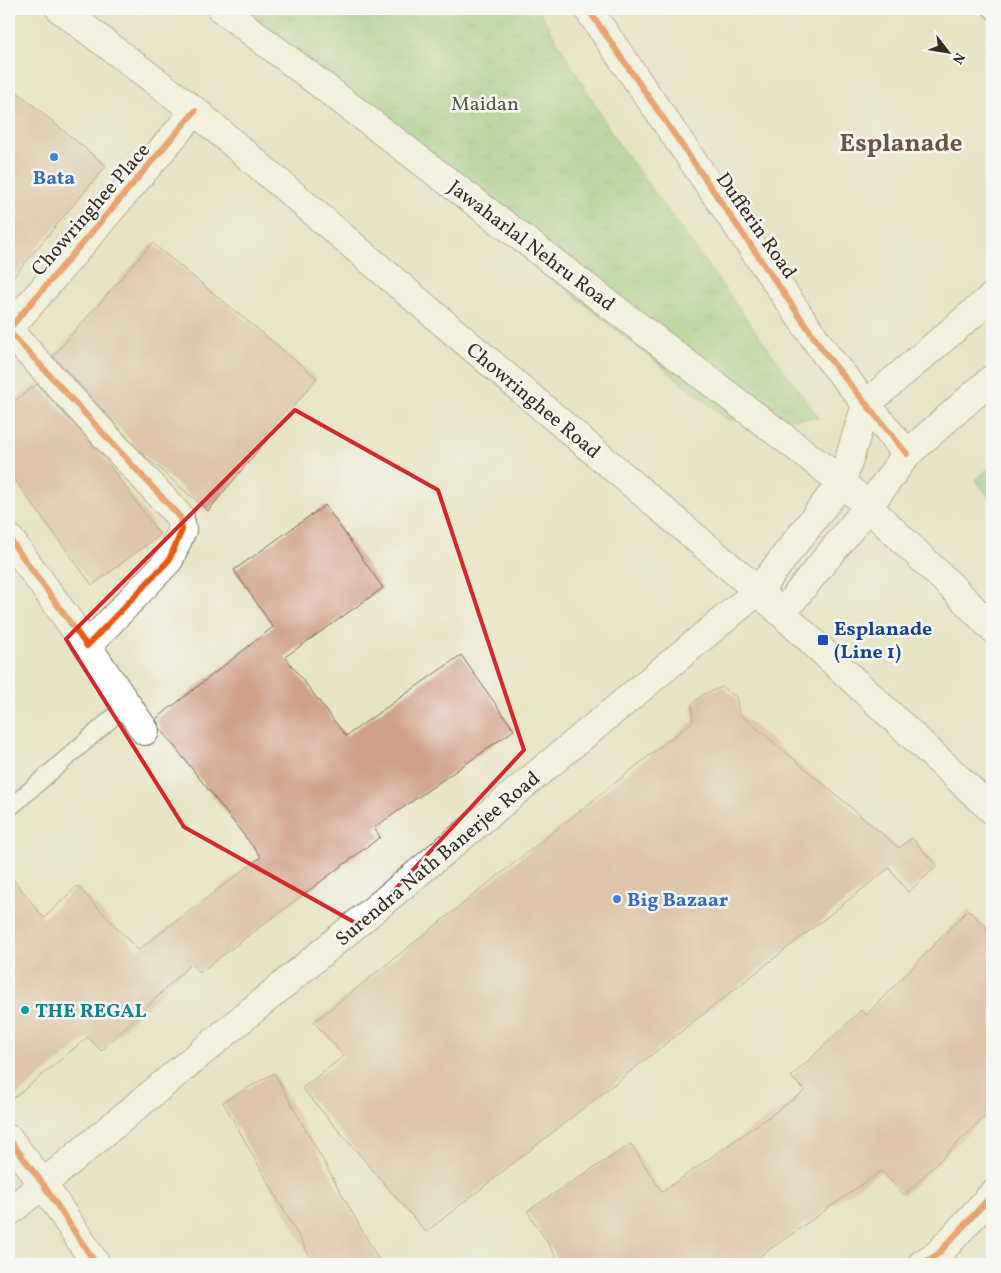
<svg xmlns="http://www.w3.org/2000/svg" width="1001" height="1273" viewBox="0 0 1001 1273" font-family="Vollkorn,serif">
	<defs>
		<pattern id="grass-tufts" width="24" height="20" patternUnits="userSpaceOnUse" patternTransform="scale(1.25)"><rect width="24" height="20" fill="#88c77e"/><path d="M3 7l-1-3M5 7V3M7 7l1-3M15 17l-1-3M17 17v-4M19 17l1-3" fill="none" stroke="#70a267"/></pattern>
	</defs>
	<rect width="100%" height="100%" fill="#f6f6f2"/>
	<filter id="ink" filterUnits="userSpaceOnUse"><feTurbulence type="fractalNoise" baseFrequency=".02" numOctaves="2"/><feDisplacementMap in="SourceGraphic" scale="10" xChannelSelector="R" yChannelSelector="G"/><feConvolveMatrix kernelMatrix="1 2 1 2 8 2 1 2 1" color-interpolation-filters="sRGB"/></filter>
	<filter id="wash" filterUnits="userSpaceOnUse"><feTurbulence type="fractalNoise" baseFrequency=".0096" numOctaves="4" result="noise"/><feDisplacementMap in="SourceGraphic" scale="20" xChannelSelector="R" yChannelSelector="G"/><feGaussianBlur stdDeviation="1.12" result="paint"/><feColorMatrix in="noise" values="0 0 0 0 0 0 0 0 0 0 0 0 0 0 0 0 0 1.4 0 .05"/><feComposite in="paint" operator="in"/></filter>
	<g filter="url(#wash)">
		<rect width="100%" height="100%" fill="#e8e3c4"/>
		<!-- grass -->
		<g fill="url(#grass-tufts)" stroke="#62784e">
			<path d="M219,9H538L616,140L819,418L728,420Z"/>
			<path d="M992,466V501L975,480Z"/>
		</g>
		<g id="blocks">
			<!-- building -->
			<g fill="#d0a089">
				<path d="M9,85L106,166L9,282Z"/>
				<path d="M152,243L317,378L208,511L146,457L53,356Z"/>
				<path d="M37,384L103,456L160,535L92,585L9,472V405Z"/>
				<path d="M325,505L383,588L285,657L346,736L461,655L514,730L374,828L380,837L199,973L192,963L101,1051L88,1037L9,1102V874L44,918L77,886L138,950L261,857L160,728L156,719L273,627L234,570Z"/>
				<path d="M722,687L736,697L739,713L899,848L912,838L937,866L908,892L889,868L426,1232L302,1088L344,1056L314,1022L693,721L692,704L702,695Z"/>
				<path d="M968,910L992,933V1110L904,1195L881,1171L749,1264H561L527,1211L631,1144L662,1192L805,1091L791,1077L861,1010L866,1015Z"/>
				<path d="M274,1073L381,1264H314L223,1102Z"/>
			</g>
		</g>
	</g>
	<g filter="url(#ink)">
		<use href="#blocks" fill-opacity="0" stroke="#786b58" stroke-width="1"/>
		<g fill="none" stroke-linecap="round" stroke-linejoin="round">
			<defs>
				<g id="service">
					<path d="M992,9V10"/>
					<path d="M12,806L127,705"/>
				</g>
				<g id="minor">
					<path d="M9,331L180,517L182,530L169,560L87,646L9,538"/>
					<path d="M87,646L145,731"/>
					<path d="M922,1264L938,1254L992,1195"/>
				</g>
				<g id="tertiary">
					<path d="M588,9L827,356L907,454"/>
					<path d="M9,329L195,111"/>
					<path d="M9,1139L43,1184L96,1264"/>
				</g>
				<g id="secondary">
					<path d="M782,613L868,507L907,454L992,379"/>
					<path d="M9,1212L758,591L842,482L866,404L992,297"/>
				</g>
				<g id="primary">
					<path d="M60,9L195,111L758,591L992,810"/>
					<path d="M222,9L842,482L952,587L992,628"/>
				</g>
			</defs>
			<!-- service casing -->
			<use href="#service" stroke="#786b58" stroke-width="19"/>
			<!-- minor casing -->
			<use href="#minor" stroke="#786b58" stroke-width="30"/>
			<!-- tertiary casing -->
			<use href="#tertiary" stroke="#786b58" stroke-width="30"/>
			<!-- secondary casing -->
			<use href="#secondary" stroke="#786b58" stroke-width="30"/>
			<!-- primary casing -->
			<use href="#primary" stroke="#786b58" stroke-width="30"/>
			<!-- service -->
			<use href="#service" stroke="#fff" stroke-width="16"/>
			<!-- minor -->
			<use href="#minor" stroke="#fff" stroke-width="28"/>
			<!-- tertiary -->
			<use href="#tertiary" stroke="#fff" stroke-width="28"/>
			<!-- secondary -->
			<use href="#secondary" stroke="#fff" stroke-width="28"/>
			<!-- primary -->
			<use href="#primary" stroke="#fff" stroke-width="28"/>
			<defs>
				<g id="cycleway">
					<path d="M588,9L827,356L907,454"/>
					<path d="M9,329L195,111"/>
					<path d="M9,331L180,517L182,530L169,560L87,646L9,538"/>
					<path d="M9,1139L43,1184L96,1264"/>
					<path d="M922,1264L938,1254L992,1195"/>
				</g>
			</defs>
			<!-- cycleway casing -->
			<use href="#cycleway" stroke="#f6f6f2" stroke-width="9"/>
			<!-- cycleway -->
			<use href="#cycleway" stroke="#e8590c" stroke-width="6"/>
		</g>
	</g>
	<!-- marked area -->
	<path d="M0 0H1001V1273H0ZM295,410L438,490L524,750L361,926L184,827L66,639Z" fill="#e8e3c4" fill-opacity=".55" fill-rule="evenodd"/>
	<path fill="none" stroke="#d62828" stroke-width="4" stroke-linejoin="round" d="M295,410L438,490L524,750L361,926L184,827L66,639Z"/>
	<!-- markers -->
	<g fill="#3f7fe0" stroke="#f6f6f2" stroke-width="2">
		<circle cx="54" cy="157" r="5"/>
		<circle cx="617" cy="899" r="5"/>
	</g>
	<rect fill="#1a4fb4" stroke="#f6f6f2" stroke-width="2" x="817" y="634" width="12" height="12" rx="2.5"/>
	<circle fill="#0f9aa8" stroke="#f6f6f2" stroke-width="2" cx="25" cy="1010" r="5"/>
	<g text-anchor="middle" stroke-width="5" stroke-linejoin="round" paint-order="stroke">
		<!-- park labels -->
		<g font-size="20" fill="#52593b" stroke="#f6f6f2">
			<text x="485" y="110">Maidan</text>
		</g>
		<!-- shop labels -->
		<g font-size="20" font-weight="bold" fill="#366cbe" stroke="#f6f6f2">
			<text x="54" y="184">Bata</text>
			<text x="627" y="906" text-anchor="start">Big Bazaar</text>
		</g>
		<!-- street labels -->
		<g font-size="20" fill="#3b2a1e" stroke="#f6f6f2">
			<text transform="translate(90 209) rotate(-49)" y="7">Chowringhee Place</text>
			<text transform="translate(757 225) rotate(55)" y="7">Dufferin Road</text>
			<text transform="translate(532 245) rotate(37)" y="7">Jawaharlal Nehru Road</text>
			<text transform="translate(534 400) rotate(40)" y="7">Chowringhee Road</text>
			<text transform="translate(437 858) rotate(-40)" y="7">Surendra Nath Banerjee Road</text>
		</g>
		<!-- transit labels -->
		<g font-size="20" font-weight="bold" fill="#164399" stroke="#f6f6f2" text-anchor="start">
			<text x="834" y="635">Esplanade<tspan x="834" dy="23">(Line 1)</tspan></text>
		</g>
		<!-- culture labels -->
		<g font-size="20" font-weight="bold" fill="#0d838f" stroke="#f6f6f2" text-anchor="start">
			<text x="35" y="1017">THE REGAL</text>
		</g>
		<!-- district labels -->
		<g font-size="25" font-weight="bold" fill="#6f5343" stroke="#f6f6f2">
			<text x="901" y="151">Esplanade</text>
		</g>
	</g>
	<!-- margin -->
	<rect width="1001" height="1273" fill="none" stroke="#f6f6f2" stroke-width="30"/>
	<!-- north arrow -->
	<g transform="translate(948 52) rotate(121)" stroke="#f6f6f2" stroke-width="4" paint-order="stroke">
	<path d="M0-4L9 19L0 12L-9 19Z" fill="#3b2a1e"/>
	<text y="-8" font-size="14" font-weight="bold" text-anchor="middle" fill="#3b2a1e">N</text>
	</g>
</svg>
